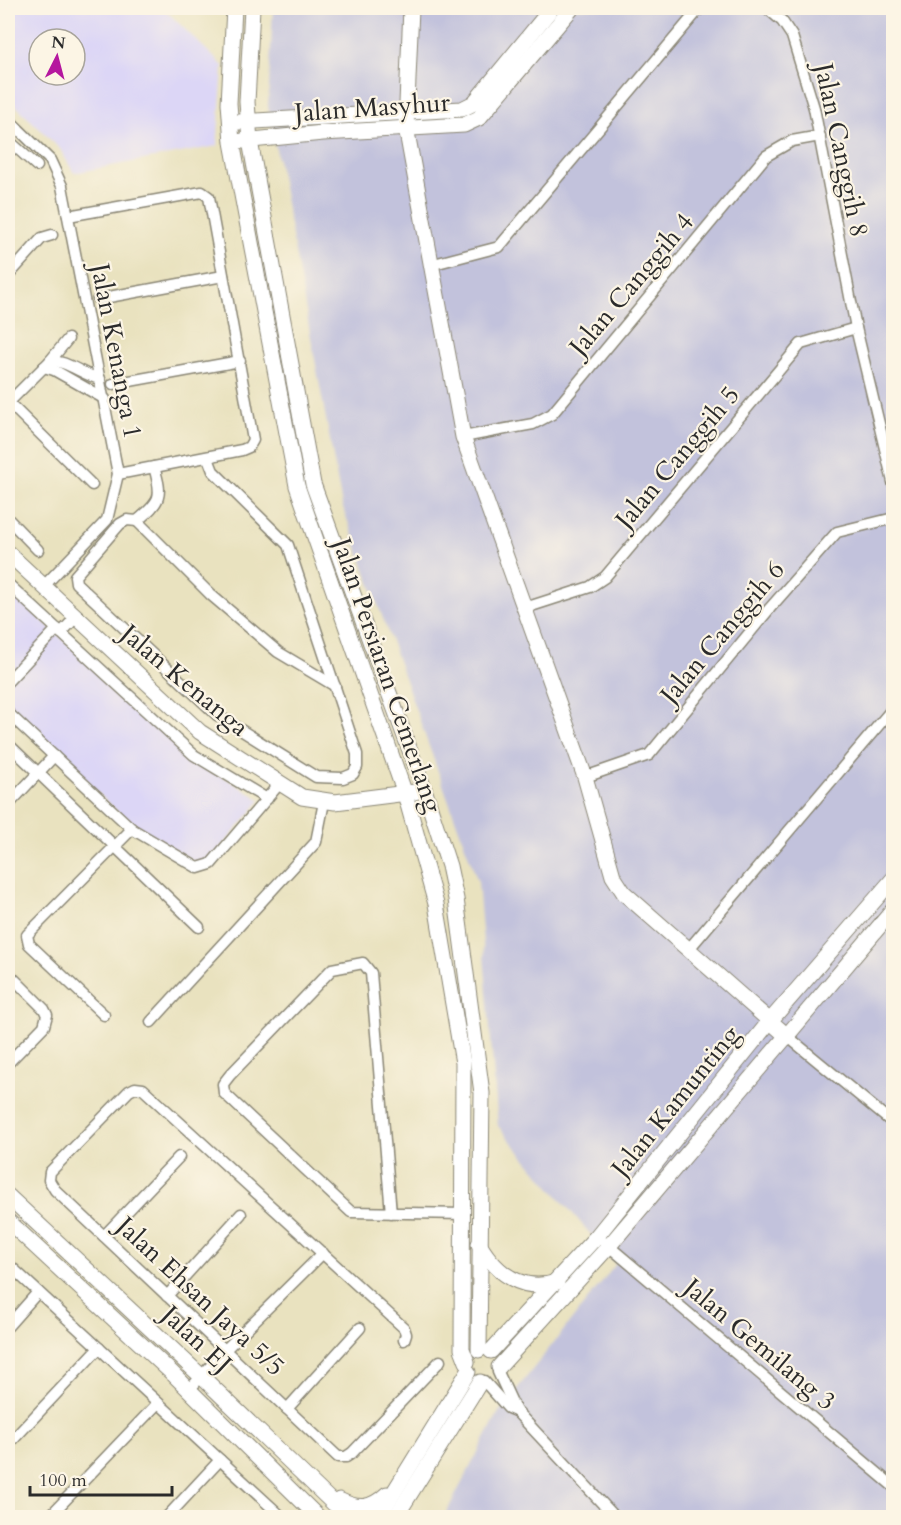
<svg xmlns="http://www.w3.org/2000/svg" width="901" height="1525" viewBox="0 0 901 1525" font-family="Cardo,serif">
	<rect width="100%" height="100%" fill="#fcf5e5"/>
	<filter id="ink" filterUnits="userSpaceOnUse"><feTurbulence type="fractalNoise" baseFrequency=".0167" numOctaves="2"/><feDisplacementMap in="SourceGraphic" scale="12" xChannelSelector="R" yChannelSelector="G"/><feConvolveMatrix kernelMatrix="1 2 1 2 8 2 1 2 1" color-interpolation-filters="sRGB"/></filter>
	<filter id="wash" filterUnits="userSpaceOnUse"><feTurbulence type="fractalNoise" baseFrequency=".008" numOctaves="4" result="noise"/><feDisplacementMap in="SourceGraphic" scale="24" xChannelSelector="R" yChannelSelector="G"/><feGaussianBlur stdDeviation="1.35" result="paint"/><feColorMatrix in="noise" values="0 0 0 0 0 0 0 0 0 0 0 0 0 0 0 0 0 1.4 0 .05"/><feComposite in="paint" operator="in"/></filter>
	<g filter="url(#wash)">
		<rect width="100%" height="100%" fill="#e9e2bf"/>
		<!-- built -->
		<g fill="#dcd6f6" fill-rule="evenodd">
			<path d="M8,8H163L223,66L217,146L74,173L60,149L8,98ZM39,39H75V75H39Z"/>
			<path d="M8,589L193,758L261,800L208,863L198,864L133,826L8,708Z"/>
		</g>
		<!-- industrial -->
		<path fill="#c2c2dc" d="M273,8H893V1517H444L499,1412L616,1264L498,1126L478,882L342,505L268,106Z"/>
	</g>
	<g filter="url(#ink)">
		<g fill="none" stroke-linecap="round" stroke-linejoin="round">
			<defs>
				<g id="street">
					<path d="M767,8L782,21L792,36L814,108L856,328L894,486"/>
					<path d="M8,119L50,160L62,186L118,474L107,520L43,587"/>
					<path d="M8,140L37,166"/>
					<path d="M68,216L202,192L209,197L253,440L249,447L242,450L118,474"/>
					<path d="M430,265L499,247L700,8"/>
					<path d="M8,276L42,238L52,235"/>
					<path d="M98,299L223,276"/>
					<path d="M50,361C66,360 83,375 100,379"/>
					<path d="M44,367L54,370L105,399"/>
					<path d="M113,384L240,361"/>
					<path d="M8,402L92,485"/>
					<path d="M8,403L50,361L68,339"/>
					<path d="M463,437L533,424L552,414L766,156L792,141L820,136"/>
					<path d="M154,467C163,497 161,501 137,521L127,520L120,524L75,576L76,583L217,715L316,777L343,778L353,774L357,767V754L288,545L213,471L208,458"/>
					<path d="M8,519L38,550"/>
					<path d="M137,521L211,595L278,652L335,686"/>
					<path d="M8,584L194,755L267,799"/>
					<path d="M525,608L590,587L605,577L801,344L856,328"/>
					<path d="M61,633L76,617"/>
					<path d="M8,681L57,629"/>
					<path d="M8,713L132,829L198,868L211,864L280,783"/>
					<path d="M8,744L199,927"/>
					<path d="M585,777L649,755L770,608L837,532L894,518"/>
					<path d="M8,805L54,756"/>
					<path d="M688,950L894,707"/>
					<path d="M8,973L44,1009L47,1015L44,1026L8,1063"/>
					<path d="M104,1015L29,944L27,935L132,829"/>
					<path d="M151,1022L316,842L324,802"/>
					<path d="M787,1036L894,1124"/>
					<path d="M391,1213L371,973L363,963L332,969L230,1075L223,1084L224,1093L351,1212L464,1214"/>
					<path d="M104,1236L179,1157"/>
					<path d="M604,1242L894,1487"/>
					<path d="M8,1264L283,1518"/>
					<path d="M167,1296L241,1214"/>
					<path d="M8,1326L38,1292"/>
					<path d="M404,1340L406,1334L404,1328L143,1089L135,1088L129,1091L50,1172L49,1180L55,1190L338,1457H346L352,1453L440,1361"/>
					<path d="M498,1372L516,1411L616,1518"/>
					<path d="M484,1381L508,1408L515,1411"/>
					<path d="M189,1390L225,1350L323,1253"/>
					<path d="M287,1409L360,1328"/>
					<path d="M8,1445L99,1348"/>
					<path d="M48,1518L158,1403"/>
					<path d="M166,1518L220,1460"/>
				</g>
				<g id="secondary">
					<path d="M234,8L229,103L232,142L297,486L405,794L436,904L463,1063L462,1349L467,1362"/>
					<path d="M252,8L247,102L250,141L313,484L424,789L449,866L456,899L482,1093L479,1350"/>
					<path d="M411,8L406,127L463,437L585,777L613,876L624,893L787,1036"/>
					<path d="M239,122L462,109L474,103L552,8"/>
					<path d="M242,141L323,133L464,125L479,118L572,8"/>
					<path d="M8,553L200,732L302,797L335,802L415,792"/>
					<path d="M8,1196L201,1376L334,1504L353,1518"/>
					<path d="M8,1221L172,1373L319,1518"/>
					<path d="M479,1244C496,1273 522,1293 557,1282"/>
					<path d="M491,1351L597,1236L770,1021L894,878"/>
					<path d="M499,1367L609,1246L894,909"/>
					<path d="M339,1500C359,1510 371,1509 387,1494"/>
					<path d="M378,1518L468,1372"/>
					<path d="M395,1518L480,1382"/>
				</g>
			</defs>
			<!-- street casing -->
			<use href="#street" stroke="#8a8675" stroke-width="13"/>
			<!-- secondary casing -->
			<use href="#secondary" stroke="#8a8675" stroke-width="17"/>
			<!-- street -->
			<use href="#street" stroke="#fff" stroke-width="10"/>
			<!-- secondary -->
			<use href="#secondary" stroke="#fff" stroke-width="15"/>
		</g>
	</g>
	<g text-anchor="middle" stroke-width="4.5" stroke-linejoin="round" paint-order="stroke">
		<!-- street labels -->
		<g font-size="26" fill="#2b2b2b" stroke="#fcf5e5">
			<text transform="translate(372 107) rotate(-4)" y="9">Jalan Masyhur</text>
			<text transform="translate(842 150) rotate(78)" y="9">Jalan Canggih 8</text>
			<text transform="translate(631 284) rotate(-50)" y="9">Jalan Canggih 4</text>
			<text transform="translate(117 351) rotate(79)" y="9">Jalan Kenanga 1</text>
			<text transform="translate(677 457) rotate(-50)" y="9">Jalan Canggih 5</text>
			<text transform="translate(722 632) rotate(-50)" y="9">Jalan Canggih 6</text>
			<text transform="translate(388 675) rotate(71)" y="9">Jalan Persiaran Cemerlang</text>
			<text transform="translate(185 680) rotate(40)" y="9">Jalan Kenanga</text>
			<text transform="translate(675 1101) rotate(-51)" y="9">Jalan Kamunting</text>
			<text transform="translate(201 1296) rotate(43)" y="9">Jalan Ehsan Jaya 5/5</text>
			<text transform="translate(197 1339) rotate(43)" y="9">Jalan EJ</text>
			<text transform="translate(760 1344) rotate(40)" y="9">Jalan Gemilang 3</text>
		</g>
	</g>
	<!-- margin -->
	<rect width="901" height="1525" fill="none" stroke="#fcf5e5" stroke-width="30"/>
	<!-- north arrow -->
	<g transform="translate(57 57) rotate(6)"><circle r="28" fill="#fcf5e5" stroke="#a8a49b" stroke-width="1.5"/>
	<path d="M0-4.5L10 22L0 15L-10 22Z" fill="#b5179e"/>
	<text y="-9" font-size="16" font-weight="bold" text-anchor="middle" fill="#2b2b2b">N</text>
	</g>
	<!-- scale -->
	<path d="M30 1486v9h142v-9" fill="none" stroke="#2b2b2b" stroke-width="3"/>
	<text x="39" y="1486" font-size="18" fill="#2b2b2b" stroke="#fcf5e5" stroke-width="4.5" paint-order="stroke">100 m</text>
</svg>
